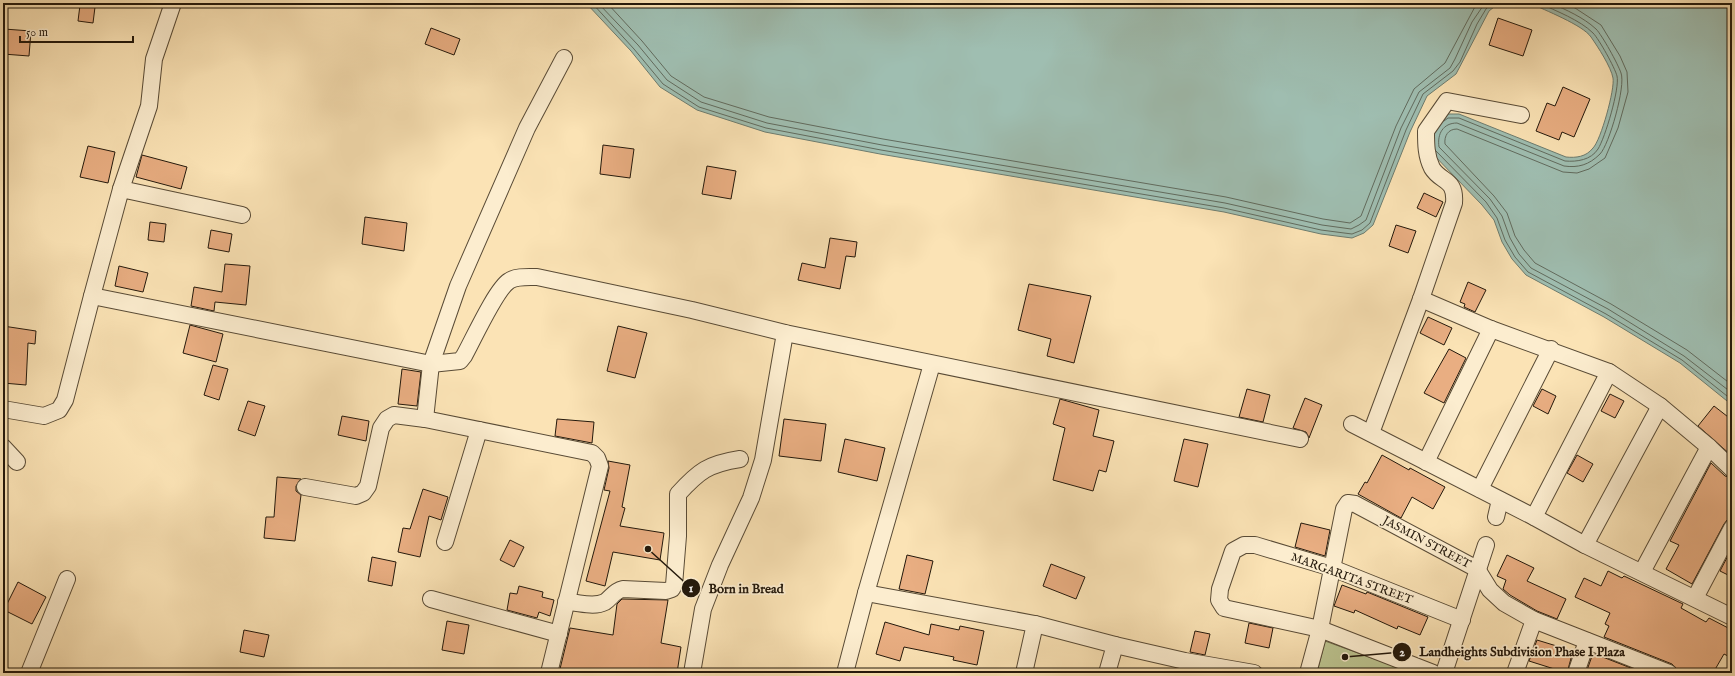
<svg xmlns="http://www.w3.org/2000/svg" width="1735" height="676" viewBox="0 0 1735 676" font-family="'IM FELL English',serif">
	<rect width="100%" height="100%" fill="#fbe3b5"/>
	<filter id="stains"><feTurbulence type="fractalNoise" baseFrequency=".005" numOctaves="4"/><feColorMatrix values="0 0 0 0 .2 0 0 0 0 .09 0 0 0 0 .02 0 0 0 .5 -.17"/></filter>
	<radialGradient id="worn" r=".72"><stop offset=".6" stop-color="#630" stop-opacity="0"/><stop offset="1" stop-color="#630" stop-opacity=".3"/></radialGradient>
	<!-- green -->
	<path fill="#bcc490" stroke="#706e4e" d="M1325,641L1413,673H1317Z"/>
	<!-- water -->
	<g fill="#9fbeb1" stroke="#6d7c6f">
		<path d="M586,3H1499L1489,11L1456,74L1427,96L1410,132L1373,225L1364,233L1352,238L1321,234L1224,212L880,154L765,132L697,110L660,87L631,51Z"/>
		<path d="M1530,3H1732V405L1680,363L1604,317L1526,275L1512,259L1502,242L1494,220L1482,205L1430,151L1429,133L1447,114H1459L1566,157C1576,158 1586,157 1593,148C1601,140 1615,89 1613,78C1611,67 1598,47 1591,37C1583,25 1544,10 1530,3Z"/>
	</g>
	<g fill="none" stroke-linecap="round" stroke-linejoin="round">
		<!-- shore -->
		<g stroke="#616b5e" stroke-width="1">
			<path d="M592,3L634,49L663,84L699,107L766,128L881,150L1224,208L1321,230L1352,234L1362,230L1370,223L1406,130L1423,94L1453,71L1460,62L1477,24L1486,9L1492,3"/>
			<path d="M598,3L638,45L667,80L701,102L767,123L882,145L1225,203L1322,225L1351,229L1359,225L1366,220L1401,128L1419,92L1450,68L1455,59L1472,22L1485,3"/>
			<path d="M607,3L642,41L671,76L704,97L769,117L883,139L1226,197L1323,219L1350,223L1361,216L1396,126L1414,89L1445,63L1477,3"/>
			<path d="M1551,3C1566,10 1583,17 1596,29C1602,35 1618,64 1621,73C1626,86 1609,145 1600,154C1589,165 1578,168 1564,166L1457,123C1443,123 1437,134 1439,147L1490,199L1502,216L1510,238L1519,254L1531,268L1608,309L1684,356L1732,393"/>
			<path d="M1565,3L1575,8L1601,25L1620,56L1627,72L1628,92L1618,128L1605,158L1589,169L1577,173L1563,172L1457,129C1448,129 1444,136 1445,144L1494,196L1507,213L1515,236L1524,250L1535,263L1611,304L1687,350L1732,385"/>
			<path d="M1444,121L1448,118H1459L1565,161C1577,162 1591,160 1598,149C1605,138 1620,88 1617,76C1615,68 1599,39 1593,33C1580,20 1556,11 1539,3"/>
			<path d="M1436,151L1486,202L1497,218L1505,240L1515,257L1528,272L1606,314L1682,360L1732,400"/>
		</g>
	</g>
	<!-- building -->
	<g fill="#e9ae82" stroke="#23180b">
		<path d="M80,5L95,7L93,23L78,21Z"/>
		<path d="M1498,18L1532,30L1523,56L1489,45Z"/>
		<path d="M431,28L460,39L454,55L425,44Z"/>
		<path d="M4,29L31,31L29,56L3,54Z"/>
		<path d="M1563,87L1590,99L1574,137L1562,132L1559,140L1536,131L1547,103L1555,106Z"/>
		<path d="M603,145L634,149L630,178L600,174Z"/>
		<path d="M88,146L115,152L108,183L80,177Z"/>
		<path d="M142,155L187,167L181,189L136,177Z"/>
		<path d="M707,166L736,171L731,199L702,194Z"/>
		<path d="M1424,193L1443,202L1436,217L1417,208Z"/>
		<path d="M365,217L407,223L404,251L362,244Z"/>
		<path d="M150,222L166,224L164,242L148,240Z"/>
		<path d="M1396,225L1416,231L1408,253L1389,246Z"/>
		<path d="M211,230L232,234L229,252L208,248Z"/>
		<path d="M830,238L857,242L855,257L846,256L840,289L798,280L802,263L825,268Z"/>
		<path d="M225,264L250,266L246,305L215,302L214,311L191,306L194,287L222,292Z"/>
		<path d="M119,266L148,273L143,292L115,286Z"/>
		<path d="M1468,282L1486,290L1475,312L1464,307L1465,304L1460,302Z"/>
		<path d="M1029,284L1091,296L1074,363L1047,356L1051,339L1018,330Z"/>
		<path d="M1428,317L1452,328L1444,345L1420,333Z"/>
		<path d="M190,325L223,334L216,362L183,353Z"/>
		<path d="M3,326L36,331L35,344L28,343L26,385L3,383Z"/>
		<path d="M618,326L647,333L635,378L607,371Z"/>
		<path d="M1449,349L1466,358L1444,403L1424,393Z"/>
		<path d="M213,365L228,369L219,400L204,395Z"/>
		<path d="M402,369L421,372L417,406L398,404Z"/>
		<path d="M1247,389L1270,395L1263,422L1239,417Z"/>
		<path d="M1542,389L1556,396L1548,414L1533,406Z"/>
		<path d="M1610,394L1624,401L1615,418L1601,411Z"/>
		<path d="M1305,398L1322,405L1309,438L1306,432L1293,428Z"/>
		<path d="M1060,399L1099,410L1093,436L1114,441L1106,472L1099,470L1093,491L1053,480L1065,428L1053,424Z"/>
		<path d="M248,401L265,406L255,436L238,430Z"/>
		<path d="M1714,406L1732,420V456L1698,426Z"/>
		<path d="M342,416L369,421L366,441L338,435Z"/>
		<path d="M557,419L594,422L592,443L555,436Z"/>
		<path d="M784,419L826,424L821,461L779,456Z"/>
		<path d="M845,439L885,448L877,481L838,472Z"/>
		<path d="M1184,439L1208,444L1198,487L1174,481Z"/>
		<path d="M1382,455L1409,470L1410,468L1445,487L1433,509L1412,497L1401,518L1358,494L1365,482L1367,483Z"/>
		<path d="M1577,455L1593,464L1583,482L1567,473Z"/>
		<path d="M608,461L630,465L622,507L625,508L620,526L664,533L660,560L613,552L605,586L586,581L610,491L604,490L609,468Z"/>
		<path d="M1711,463L1725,476L1732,478V519L1727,520L1724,524L1692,584L1666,569L1679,545L1670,541Z"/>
		<path d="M277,477L301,479L296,486V491L301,495L295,541L264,538L266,517H274Z"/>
		<path d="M423,489L448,497L441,520L429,516L420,557L398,552L403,528L410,529Z"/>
		<path d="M1301,523L1330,530L1325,556L1295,547Z"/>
		<path d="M510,540L524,547L514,567L500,560Z"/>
		<path d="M1732,548V577L1720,571Z"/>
		<path d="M907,555L933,561L925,594L899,589Z"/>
		<path d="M1507,555L1534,568L1527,581L1566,599L1557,619L1537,611L1510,595L1503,589L1506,580L1497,576Z"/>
		<path d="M372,557L396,562L392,586L368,581Z"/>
		<path d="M1051,564L1085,577L1076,599L1043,586Z"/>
		<path d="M1608,571L1622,578L1624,576L1683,604L1681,608L1706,622L1709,618L1732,630V658L1724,654L1713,673H1681L1672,664L1604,637L1609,626L1605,624L1610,613L1575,597L1584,578L1601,586Z"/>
		<path d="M18,582L46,597L32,624L4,610Z"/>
		<path d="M1342,585L1366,594L1367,592L1428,617L1420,635L1398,626L1397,629L1355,610L1354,613L1334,606Z"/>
		<path d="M519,586L543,592L542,597L554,600L550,616L539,612L537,618L507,610L510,593L517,594Z"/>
		<path d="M622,599L668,600L661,643L681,647L677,673H559L570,628L613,635L617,604Z"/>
		<path d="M447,621L469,625L464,654L442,650Z"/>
		<path d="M885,622L929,635L931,624L959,630L960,626L984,631L977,665L953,660L954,657L904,647L900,661L876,654Z"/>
		<path d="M1249,623L1273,628L1269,648L1245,643Z"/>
		<path d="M244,630L269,635L264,657L240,652Z"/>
		<path d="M1195,631L1210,634L1205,655L1190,652Z"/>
		<path d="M1537,640L1573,651L1567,673L1529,661Z"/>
		<path d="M1595,654L1636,670L1635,673H1586L1592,656L1594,657Z"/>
	</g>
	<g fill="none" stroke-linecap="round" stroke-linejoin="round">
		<defs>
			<g id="minor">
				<path d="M121,189L149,106L154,59L173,3"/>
				<path d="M92,296L431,364L460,361L464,356C473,340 496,289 509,281C516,276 528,277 537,277L692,310L785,333L1300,439"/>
				<path d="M1421,299L1491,329L1609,372L1660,406L1709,447L1732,469"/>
				<path d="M3,409L44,416L59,410L65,400L92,296L121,189L242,215"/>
				<path d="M425,419L431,364L458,286L527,128L564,58"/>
				<path d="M1352,424L1534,517L1585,545L1732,617"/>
				<path d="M1371,433L1421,299L1454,203C1456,178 1441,183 1432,168C1426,156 1426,144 1426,131L1447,101L1521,115"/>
				<path d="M3,447L17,462"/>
				<path d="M1426,462L1491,329"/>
				<path d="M305,487L356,496L363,493L368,486L381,428L387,419L394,415L425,419L592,453L597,458L600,466L549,673"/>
				<path d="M1480,489L1551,349"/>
				<path d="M1496,517L1500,500"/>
				<path d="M1534,517L1609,372"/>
				<path d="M445,542L479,430"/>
				<path d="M1585,545L1660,406"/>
				<path d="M1642,572L1709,447"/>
				<path d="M866,593L1035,624L1115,645L1185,661L1254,673"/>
				<path d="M1695,598L1732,528"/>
				<path d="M431,599L559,634"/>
				<path d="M566,602C579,602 593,608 605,602C612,597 614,591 623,589L666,591L672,589L674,585L678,536V494C699,471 708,464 740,459"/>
				<path d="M29,673L67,579"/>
				<path d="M692,673L703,609L720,565L751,498L763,460L785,333"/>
				<path d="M845,673L866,593L932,364"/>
				<path d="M1024,673L1035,624"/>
				<path d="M1107,673L1115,645"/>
				<path d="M1308,673L1320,629L1344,509L1348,503L1355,504L1477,569L1490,590L1504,603L1534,620L1669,673"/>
				<path d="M1433,673L1320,629L1224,608L1219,600L1220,589L1233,551L1244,545H1255L1332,568L1462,620"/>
				<path d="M1444,673L1486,545"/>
				<path d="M1515,673L1534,620"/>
				<path d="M1576,673L1587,641"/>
			</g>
		</defs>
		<!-- minor casing -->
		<use href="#minor" stroke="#594b36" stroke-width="18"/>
		<!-- minor -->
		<use href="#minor" stroke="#fcedcf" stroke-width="16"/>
	</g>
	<g text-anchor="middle" stroke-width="3.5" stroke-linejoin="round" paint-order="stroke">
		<!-- street labels -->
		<g font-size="12" fill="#23180b" stroke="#fcedcf">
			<text transform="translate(1427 542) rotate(28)" y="4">JASMIN STREET</text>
			<text transform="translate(1352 578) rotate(20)" y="4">MARGARITA STREET</text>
		</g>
	</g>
	<!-- callouts -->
	<path fill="none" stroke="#23180b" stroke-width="1.5" d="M648 549L691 588M1345 657L1402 652"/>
	<g fill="#23180b" stroke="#fcedcf" stroke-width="1.5">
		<circle cx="648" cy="549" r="4"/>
		<circle cx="1345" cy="657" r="4"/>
		<circle cx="691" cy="588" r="10"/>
		<circle cx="1402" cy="652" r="10"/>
	</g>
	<g font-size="12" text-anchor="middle" font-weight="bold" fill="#fff">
		<text x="691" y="592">1</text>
		<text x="1402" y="656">2</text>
	</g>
	<g font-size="13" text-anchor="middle" font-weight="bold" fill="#23180b" stroke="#fcedcf" stroke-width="3.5" stroke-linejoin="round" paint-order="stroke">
		<text x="746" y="593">Born in Bread</text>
		<text x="1522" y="656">Landheights Subdivision Phase I Plaza</text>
	</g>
	<!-- margin -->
	<rect width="1735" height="676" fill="none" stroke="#fbe3b5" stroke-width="16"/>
	<rect x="4" y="4" width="1727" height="668" fill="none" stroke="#23180b" stroke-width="2"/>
	<rect x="8" y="8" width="1719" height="660" fill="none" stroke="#23180b"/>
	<!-- scale -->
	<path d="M20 36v6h113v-6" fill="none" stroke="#23180b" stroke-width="2"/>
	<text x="26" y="36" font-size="12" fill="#23180b" stroke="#fcedcf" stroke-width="3" paint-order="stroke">50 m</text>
	<rect width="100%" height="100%" filter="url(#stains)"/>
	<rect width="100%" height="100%" fill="url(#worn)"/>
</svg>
